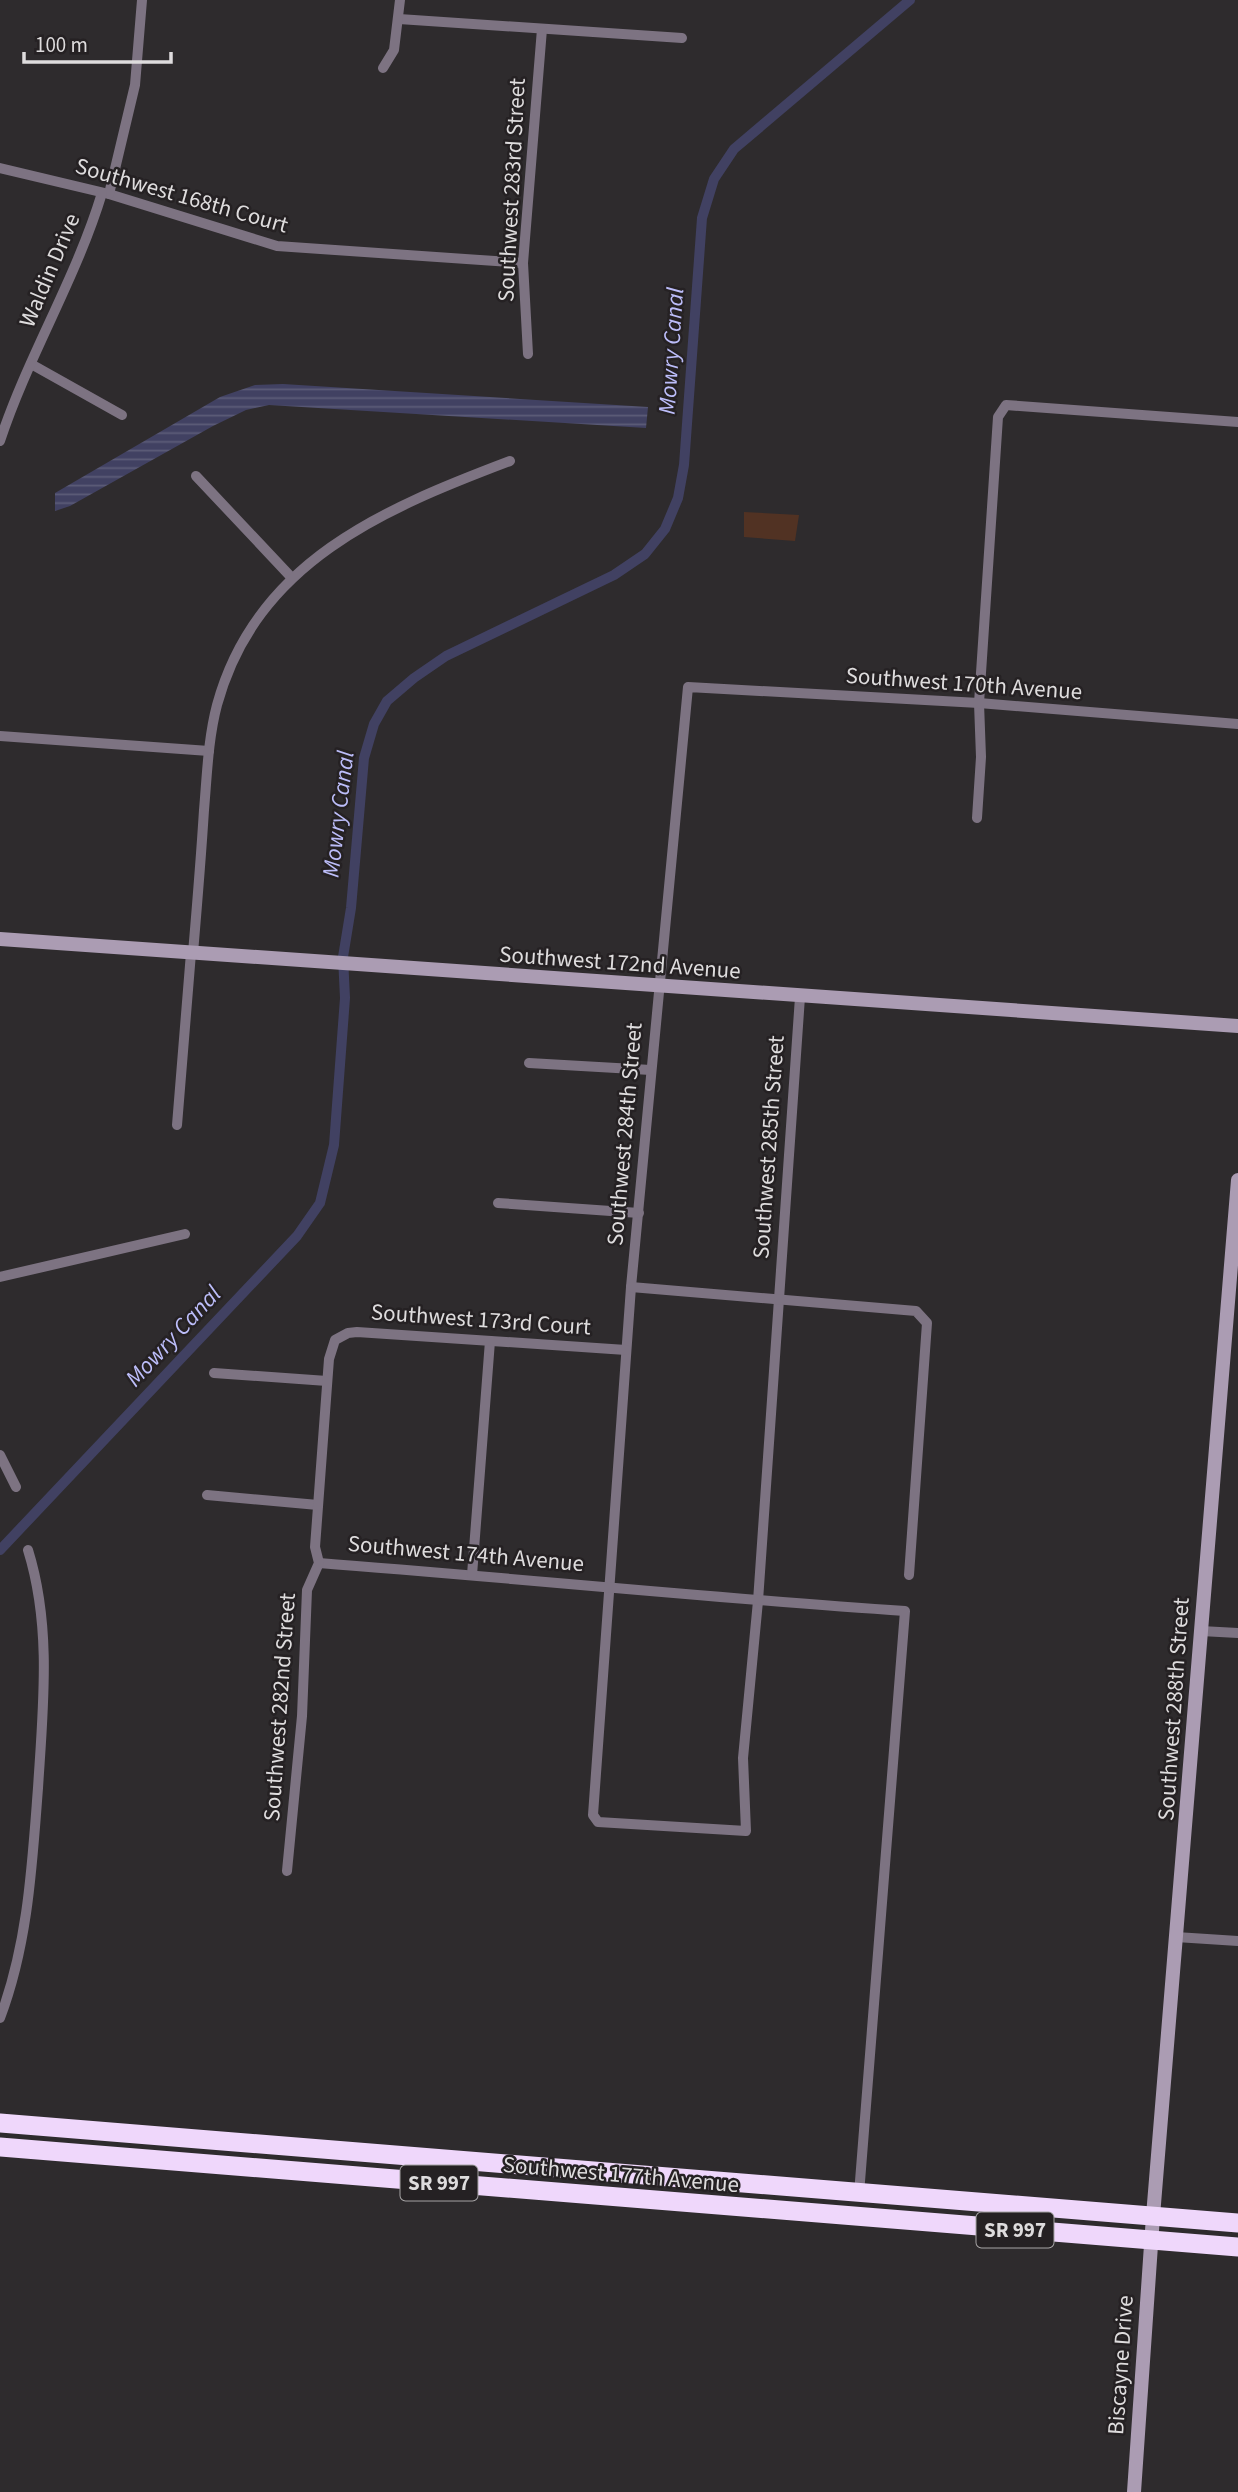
<svg xmlns="http://www.w3.org/2000/svg" width="1238" height="2492" viewBox="0 0 1238 2492" font-family="'Source Sans 3',sans-serif">
	<defs>
		<pattern id="water-rules" width="6" height="5" patternUnits="userSpaceOnUse" patternTransform="scale(1.75)"><rect width="6" height="5" fill="#414162"/><path d="M0 2.5h6" fill="none" stroke="#5c5c78"/></pattern>
	</defs>
	<rect width="100%" height="100%" fill="#2e2b2d"/>
	<!-- green -->
	<path fill="#513223" d="M744,512L799,515L795,541L744,537Z"/>
	<!-- water -->
	<path fill="url(#water-rules)" d="M283,384L648,407L646,428L269,405L246,410L213,426L70,506L55,511V493L220,397L255,385Z"/>
	<g fill="none" stroke-linecap="round" stroke-linejoin="round">
		<!-- canal -->
		<path stroke="#414162" stroke-width="10" d="M0,1550L297,1236L320,1203L334,1145L345,998L343,957L351,908L364,758L374,724L387,701L414,678L446,656L614,575L645,554L665,529L678,498L684,465L702,218L714,179L734,149L910,0"/>
		<!-- street -->
		<g stroke="#7d7382" stroke-width="10">
			<path d="M399,19L682,38"/>
			<path d="M383,68L394,50L400,0"/>
			<path d="M0,168L109,194L277,246L523,263"/>
			<path d="M109,194L135,85L142,0"/>
			<path d="M528,354L523,263L542,29"/>
			<path d="M31,364L122,415"/>
			<path d="M0,441C28,356 76,279 102,193"/>
			<path d="M196,476L291,577"/>
			<path d="M0,736L209,751"/>
			<path d="M977,818L981,757L979,703L998,417L1006,405L1238,422"/>
			<path d="M193,953C197,906 201,858 204,810C207,776 208,739 217,705C256,562 383,509 510,461"/>
			<path d="M800,997L758,1601L743,1758L746,1831L598,1822L593,1815L631,1287L688,687L979,703L1238,724"/>
			<path d="M529,1063L651,1070"/>
			<path d="M177,1125L191,953"/>
			<path d="M498,1203L639,1213"/>
			<path d="M0,1277L185,1234"/>
			<path d="M631,1287L916,1311L927,1323L909,1575"/>
			<path d="M214,1373L327,1381"/>
			<path d="M0,1455L16,1487"/>
			<path d="M207,1495L318,1505"/>
			<path d="M319,1563C515,1578 710,1598 905,1611L859,2194"/>
			<path d="M472,1575L490,1341"/>
			<path d="M1201,1631L1238,1633"/>
			<path d="M287,1871L302,1716L307,1590L319,1563L315,1547L329,1359L335,1340L348,1333L357,1332L626,1350"/>
			<path d="M1176,1937L1238,1941"/>
			<path d="M0,2018C28,1944 32,1866 38,1788C43,1708 52,1627 28,1550"/>
		</g>
		<!-- secondary -->
		<g stroke="#ab9cb3" stroke-width="14">
			<path d="M0,939L1238,1026"/>
			<path d="M1134,2492L1153,2216L1238,1180"/>
		</g>
		<!-- highway -->
		<g stroke="#efd7fb" stroke-width="19">
			<path d="M0,2123L1238,2223"/>
			<path d="M0,2147L1238,2247"/>
		</g>
	</g>
	<g text-anchor="middle" stroke-width="5" stroke-linejoin="round" paint-order="stroke">
		<!-- shield labels -->
		<g fill="#252123" stroke="#a6a4a5" stroke-width="2">
			<rect x="400.5" y="2165.5" width="77" height="35" rx="5"/>
			<rect x="976.5" y="2212.5" width="77" height="35" rx="5"/>
		</g>
		<g font-size="21" font-weight="bold" fill="#dedcdd">
			<text x="439" y="2190">SR 997</text>
			<text x="1015" y="2237">SR 997</text>
		</g>
		<!-- street labels -->
		<g font-size="23" fill="#dedcdd" stroke="#252123">
			<text transform="translate(511 190) rotate(-87)" y="8">Southwest 283rd Street</text>
			<text transform="translate(182 195) rotate(16)" y="8">Southwest 168th Court</text>
			<text transform="translate(49 270) rotate(-67)" y="8">Waldin Drive</text>
			<text transform="translate(964 683) rotate(4)" y="8">Southwest 170th Avenue</text>
			<text transform="translate(620 962) rotate(4)" y="8">Southwest 172nd Avenue</text>
			<text transform="translate(624 1134) rotate(-85)" y="8">Southwest 284th Street</text>
			<text transform="translate(768 1147) rotate(-86)" y="8">Southwest 285th Street</text>
			<text transform="translate(481 1319) rotate(4)" y="8">Southwest 173rd Court</text>
			<text transform="translate(466 1553) rotate(5)" y="8">Southwest 174th Avenue</text>
			<text transform="translate(279 1707) rotate(-86)" y="8">Southwest 282nd Street</text>
			<text transform="translate(1173 1709) rotate(-86)" y="8">Southwest 288th Street</text>
			<text transform="translate(621 2174) rotate(5)" y="8">Southwest 177th Avenue</text>
			<text transform="translate(1120 2365) rotate(-86)" y="8">Biscayne Drive</text>
		</g>
		<!-- water labels -->
		<g font-size="24" font-style="italic" fill="#bcbdf9" stroke="#252123">
			<text transform="translate(671 351) rotate(-86)" y="8">Mowry Canal</text>
			<text transform="translate(338 814) rotate(-83)" y="8">Mowry Canal</text>
			<text transform="translate(173 1336) rotate(-47)" y="8">Mowry Canal</text>
		</g>
	</g>
	<!-- scale -->
	<path d="M24 52v10h147v-10" fill="none" stroke="#dedcdd" stroke-width="3.5"/>
	<text x="35" y="52" font-size="21" fill="#dedcdd" stroke="#252123" stroke-width="5" paint-order="stroke">100 m</text>
</svg>
